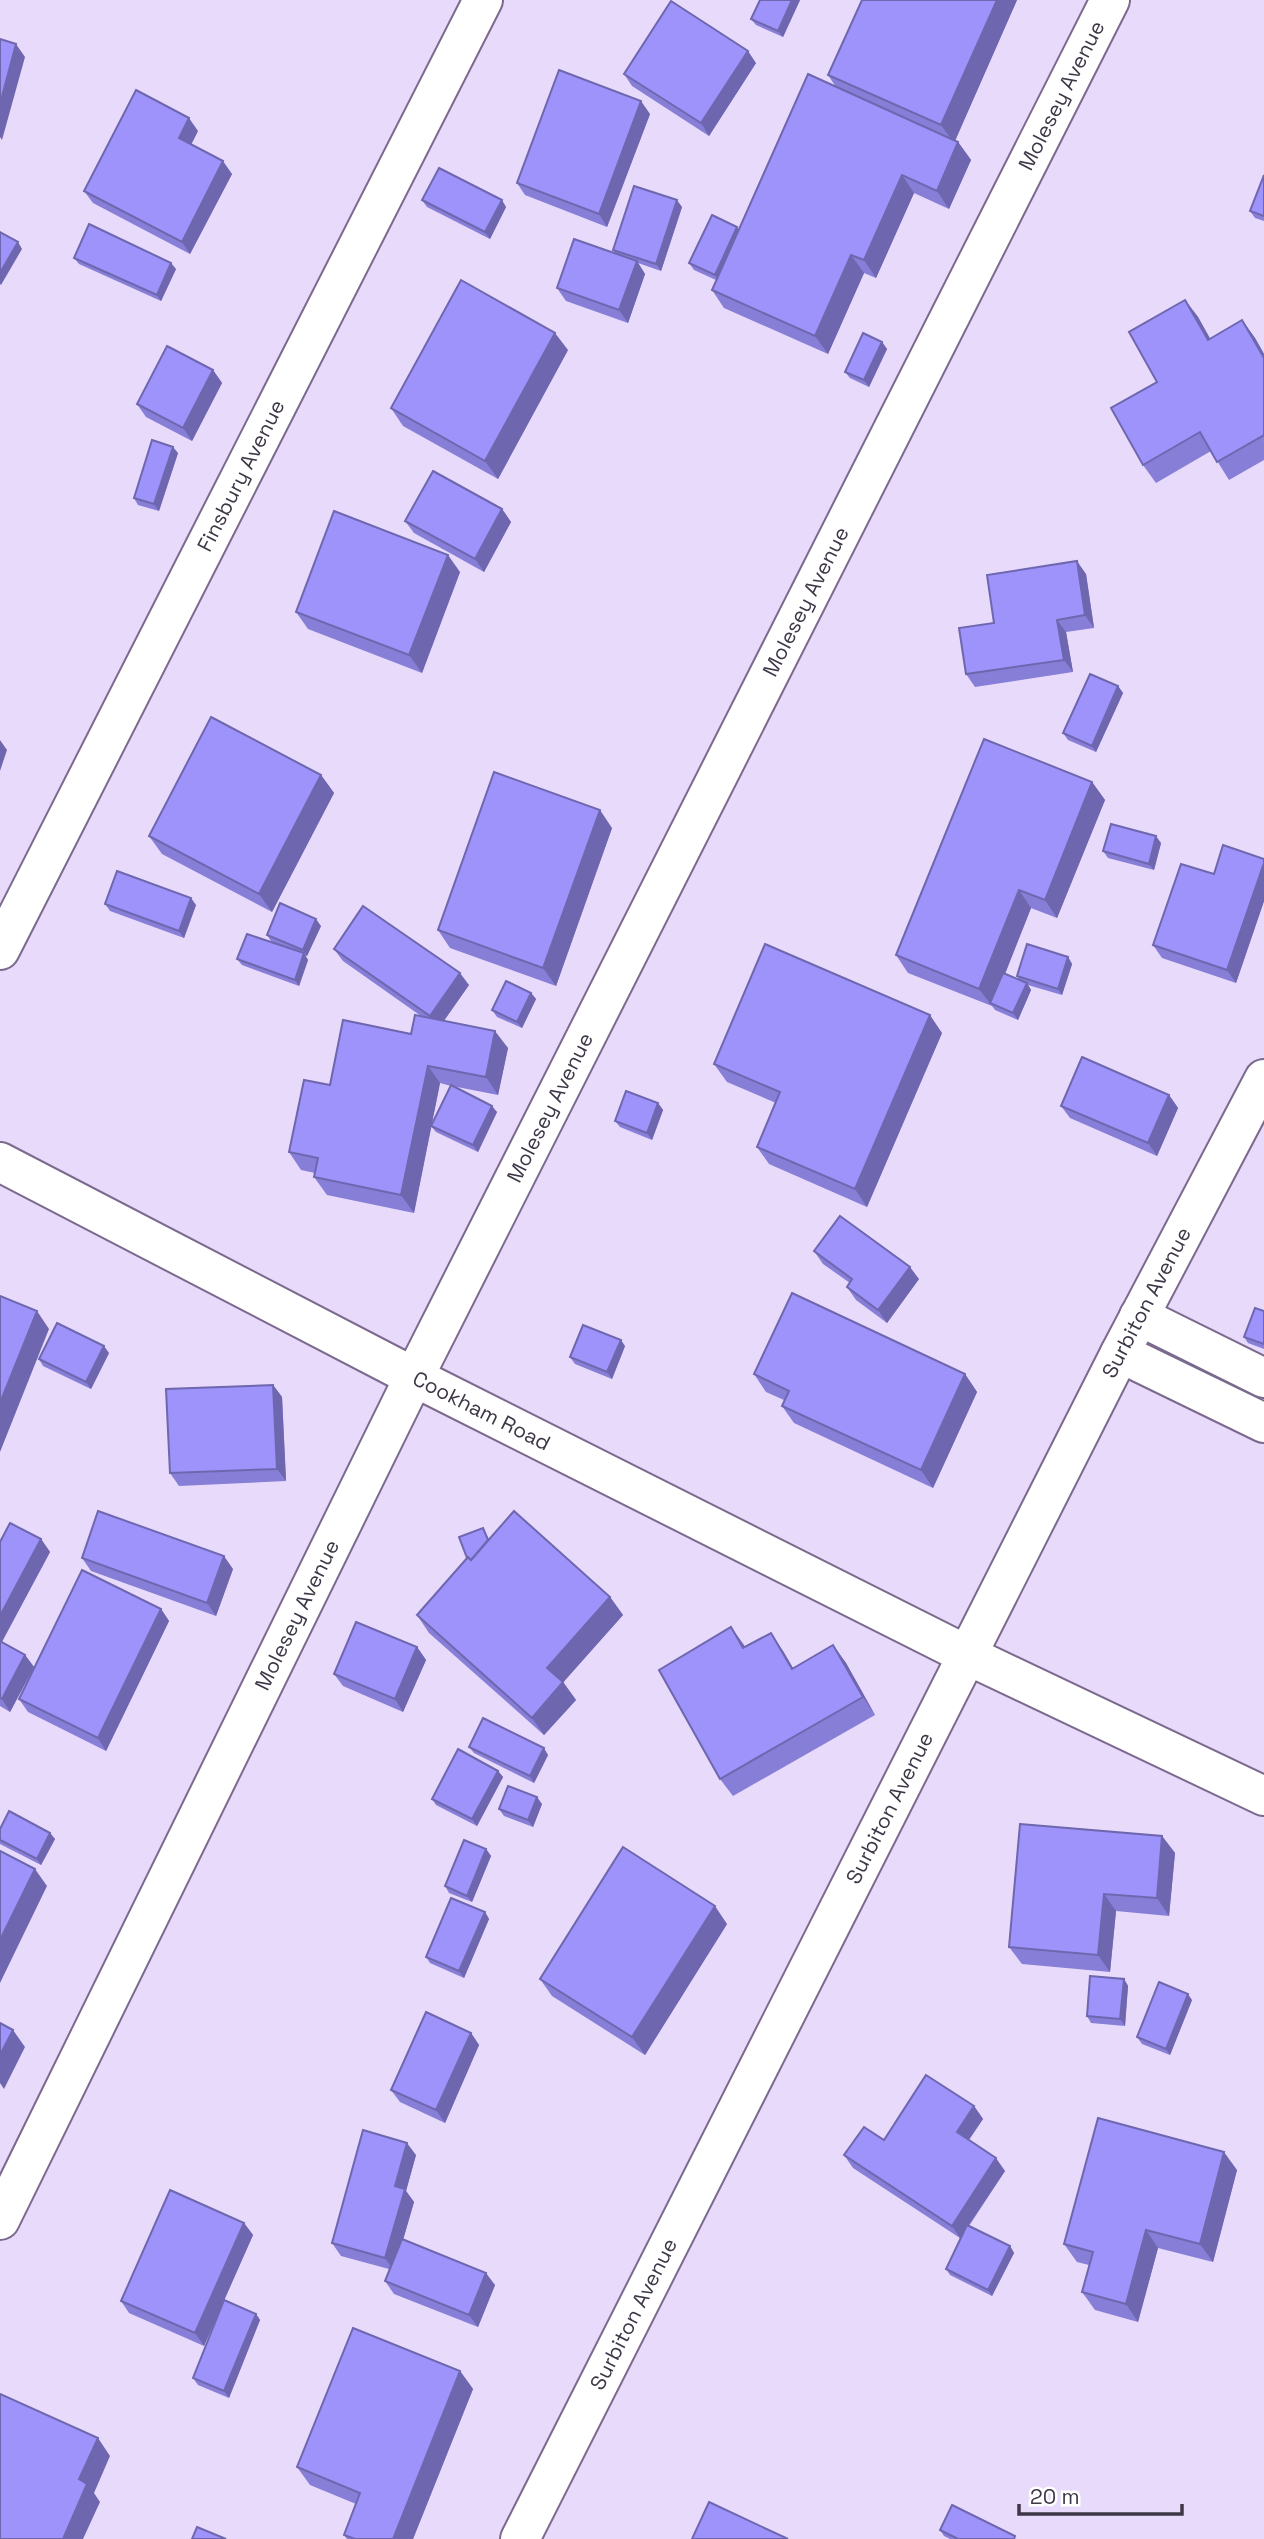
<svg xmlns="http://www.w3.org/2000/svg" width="1264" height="2539" viewBox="0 0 1264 2539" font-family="'Space Grotesk',sans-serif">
	<rect width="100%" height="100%" fill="#e8dafa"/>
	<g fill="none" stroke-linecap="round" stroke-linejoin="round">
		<defs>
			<g id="minor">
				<path id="s1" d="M0,950L483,0"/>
				<path id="s2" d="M0,1162L414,1377L967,1655L1264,1796"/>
				<path d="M1139,1316L1264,1378"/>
				<path d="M1120,1353L1264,1423"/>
				<path id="s3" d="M0,2220L414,1377L1110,0"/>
				<path id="s4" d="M520,2539L1120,1353L1264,1079"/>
			</g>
		</defs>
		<!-- minor casing -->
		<use href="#minor" stroke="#7b6a8d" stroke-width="42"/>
		<!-- minor -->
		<use href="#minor" stroke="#fff" stroke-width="38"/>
	</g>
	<!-- wall -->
	<g fill="#877ed7">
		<path d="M760,0H800L783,37L756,25L751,19Z"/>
		<path d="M1017,0L955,141L958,142L971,160L949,209L914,193L876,278L864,273L828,354L724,308L712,290L716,280L694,270L689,263L739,229L836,87L828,75Z"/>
		<path d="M756,63L709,136L632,86L624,74Z"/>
		<path d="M650,114L607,227L525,195L517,183Z"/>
		<path d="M198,131L191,144L232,174L190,254L93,203L84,191Z"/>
		<path d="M1264,175V221L1255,218L1250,211Z"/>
		<path d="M422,200L506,207L490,239L427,207Z"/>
		<path d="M682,207L661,271L638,263L645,274L628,323L566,301L557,288L615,254L613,250Z"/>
		<path d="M74,258L176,269L161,301L79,264Z"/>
		<path d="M1185,300L1198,317L1210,339L1242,320L1255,338L1264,354V460L1229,480L1211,451L1156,483L1143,465L1157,382Z"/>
		<path d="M882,342L887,349L869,387L850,378L845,372Z"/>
		<path d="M568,350L498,479L403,426L391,408Z"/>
		<path d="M213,370L222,383L192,441L146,417L137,404Z"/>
		<path d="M178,453L159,511L138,505L134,498Z"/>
		<path d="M502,509L511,522L484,572L414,533L405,521Z"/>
		<path d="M460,572L422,673L308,629L296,612Z"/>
		<path d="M1086,574L1094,628L1066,632L1073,672L975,687L966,674L994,623Z"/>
		<path d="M1118,686L1123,693L1096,752L1068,740L1063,733Z"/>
		<path d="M321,775L334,793L272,912L162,854L149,836Z"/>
		<path d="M1092,782L1105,800L1057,918L1031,908L1005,974L1019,980L1017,976L1068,957L1072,964L1062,995L1028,985L1031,990L1018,1020L995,1010L992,1006L908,973L896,955Z"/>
		<path d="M612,828L556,986L450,948L438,930Z"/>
		<path d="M1161,843L1154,870L1108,858L1103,851Z"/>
		<path d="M1264,859V901L1236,983L1162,958L1153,945L1214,874Z"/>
		<path d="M105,904L196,905L184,938L110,911Z"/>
		<path d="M321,926L307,956H305L308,960L299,986L242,965L237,959L281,946L271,941L267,935Z"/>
		<path d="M334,949L469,985L444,1020L508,1048L498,1095L452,1086L497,1112L478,1152L436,1132L431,1126L451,1086L440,1083L414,1213L327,1195L314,1177L315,1173L301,1170L289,1152L330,1085L411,1034L421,1016L343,961Z"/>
		<path d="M531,993L536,999L522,1028L497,1017L492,1010Z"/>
		<path d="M942,1033L867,1207L769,1164L757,1147L776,1103L727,1082L714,1064Z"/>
		<path d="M1169,1095L1178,1108L1157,1156L1070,1118L1061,1106Z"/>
		<path d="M658,1103L663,1110L652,1140L620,1127L615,1121Z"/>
		<path d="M814,1251L919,1279L887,1323L856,1300L847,1287L850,1283L823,1264Z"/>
		<path d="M1264,1311V1349L1248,1343L1244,1337Z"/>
		<path d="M625,1346L612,1379L575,1364L570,1357Z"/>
		<path d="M109,1353L91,1389L43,1366L39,1359Z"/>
		<path d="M754,1374H965L977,1392L933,1488L794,1423L782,1406L784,1400L766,1392Z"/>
		<path d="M273,1385L282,1397L286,1481L179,1486L170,1473Z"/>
		<path d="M483,1528L489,1539L610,1597L623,1615L563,1682L576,1700L544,1735L429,1633L417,1615L467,1558Z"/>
		<path d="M41,1539L50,1552L2,1642L25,1655L34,1667L10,1712L0,1706V1542Z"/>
		<path d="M82,1558L233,1569L216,1616L91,1571Z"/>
		<path d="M161,1609L169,1621L106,1751L28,1712L19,1699Z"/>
		<path d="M833,1645L846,1663L875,1715L733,1796L720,1779L745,1647L783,1651L793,1668Z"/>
		<path d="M417,1647L426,1660L403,1712L343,1686L334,1674Z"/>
		<path d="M469,1747L548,1755L534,1783L474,1753Z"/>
		<path d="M498,1771L503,1777L477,1826L436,1805L432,1799Z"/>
		<path d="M542,1804L533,1827L504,1816L499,1809Z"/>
		<path d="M0,1829L50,1833L55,1839L41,1865L0,1844Z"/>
		<path d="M1162,1836L1175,1853L1169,1916L1116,1911L1110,1972L1022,1964L1009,1947Z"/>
		<path d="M486,1849L491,1856L472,1902L449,1893L445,1886Z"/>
		<path d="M485,1912L489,1919L464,1978L430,1963L426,1957Z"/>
		<path d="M727,1924L645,2055L552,1996L540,1979Z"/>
		<path d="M1124,1979L1128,1986L1125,2026L1091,2023L1087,2016Z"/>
		<path d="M1192,2000L1170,2055L1142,2044L1137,2037Z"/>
		<path d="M471,2033L479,2045L445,2123L400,2102L391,2090Z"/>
		<path d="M974,2106L983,2119L969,2140L1005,2171L969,2226L1010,2246L1014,2253L992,2296L950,2275L946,2269L960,2238L853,2168L844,2155Z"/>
		<path d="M416,2155L406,2191L414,2202L403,2240L495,2285L478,2327L394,2294L385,2281L389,2269L341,2256L332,2243Z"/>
		<path d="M1237,2170L1213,2262L1158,2248L1138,2322L1095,2310L1082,2292L1089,2265L1077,2262L1064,2244Z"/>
		<path d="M244,2223L253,2235L224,2300L256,2314L260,2320L229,2398L198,2385L193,2378L221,2308L204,2346L129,2313L121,2301Z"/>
		<path d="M460,2371L473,2389L413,2539H347L344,2535L356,2504L310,2485L297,2467Z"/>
		<path d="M940,2530L1017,2539H950L944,2536Z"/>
	</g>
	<!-- shaded-wall -->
	<g fill="#6e67af">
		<path d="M792,0H800L783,37L778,31Z"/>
		<path d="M997,0H1017L954,143L941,125Z"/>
		<path d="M16,44L25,57L2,140L0,137V104Z"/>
		<path d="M748,51L756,63L709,136L701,123Z"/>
		<path d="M641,101L650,114L607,227L599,214Z"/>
		<path d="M189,118L198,131L188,151L179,138Z"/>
		<path d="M958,142L971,160L949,209L937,191Z"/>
		<path d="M223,161L232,174L190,254L182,242Z"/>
		<path d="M902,175L914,193L876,278L864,260Z"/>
		<path d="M502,200L506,207L490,239L485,232Z"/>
		<path d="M677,200L682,207L661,271L656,264Z"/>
		<path d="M737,227L742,234L720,282L715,275Z"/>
		<path d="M18,242L22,249L1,285L0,284V273Z"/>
		<path d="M851,255L864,273L828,354L815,336Z"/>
		<path d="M637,261L645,274L628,323L619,310Z"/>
		<path d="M171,263L176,269L161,301L157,295Z"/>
		<path d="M1185,300L1198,317L1221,358L1208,340Z"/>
		<path d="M1242,320L1255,338L1264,354V358Z"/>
		<path d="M555,333L568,350L498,479L485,461Z"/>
		<path d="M882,342L887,349L869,387L864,380Z"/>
		<path d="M213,370L222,383L192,441L183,428Z"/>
		<path d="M173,447L178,453L159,511L154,504Z"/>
		<path d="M502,509L511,522L484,572L475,559Z"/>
		<path d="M448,555L460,572L422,673L409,655Z"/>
		<path d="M1077,561L1086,574L1094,628L1085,615Z"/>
		<path d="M1057,620L1066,632L1073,672L1064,660Z"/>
		<path d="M1118,686L1123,693L1096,752L1092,746Z"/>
		<path d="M0,740L7,750L0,771Z"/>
		<path d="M321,775L334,793L272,912L259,894Z"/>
		<path d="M1092,782L1105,800L1057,918L1045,900Z"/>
		<path d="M600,810L612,828L556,986L543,968Z"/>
		<path d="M1156,836L1161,843L1154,870L1149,864Z"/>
		<path d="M1264,863V901L1236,983L1227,970Z"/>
		<path d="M1019,890L1031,908L993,1004L990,1003L992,1006L979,989Z"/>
		<path d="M191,898L196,905L184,938L179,931Z"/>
		<path d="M316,919L321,926L307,956L303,950Z"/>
		<path d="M304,953L308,960L299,986L295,980Z"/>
		<path d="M1068,957L1072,964L1062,995L1058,989Z"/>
		<path d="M460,973L469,985L439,1028L430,1016Z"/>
		<path d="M1027,983L1031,990L1018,1020L1013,1013Z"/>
		<path d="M531,993L536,999L522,1028L517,1022Z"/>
		<path d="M930,1015L942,1033L867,1207L855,1189Z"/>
		<path d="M495,1031L508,1048L498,1095L486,1077Z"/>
		<path d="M428,1066L440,1083L414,1213L401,1195Z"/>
		<path d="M1169,1095L1178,1108L1157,1156L1148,1143Z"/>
		<path d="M658,1103L663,1110L652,1140L647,1133Z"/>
		<path d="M492,1106L497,1112L478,1152L473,1145Z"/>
		<path d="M910,1267L919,1279L887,1323L878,1310Z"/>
		<path d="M37,1311L49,1329L0,1452V1403Z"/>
		<path d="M621,1340L625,1346L612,1379L607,1372Z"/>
		<path d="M104,1346L109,1353L91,1389L86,1382Z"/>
		<path d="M965,1374L977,1392L933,1488L921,1470Z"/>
		<path d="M273,1385L282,1397L286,1481L277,1469Z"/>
		<path d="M41,1539L50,1552L0,1645V1616Z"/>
		<path d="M224,1556L233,1569L216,1616L207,1603Z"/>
		<path d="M610,1597L623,1615L560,1686L547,1668Z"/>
		<path d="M161,1609L169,1621L106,1751L98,1738Z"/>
		<path d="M731,1627L744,1645L756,1666L743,1648Z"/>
		<path d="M771,1633L783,1651L804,1687L792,1669Z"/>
		<path d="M833,1645L846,1663L875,1715L863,1697Z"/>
		<path d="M417,1647L426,1660L403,1712L395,1699Z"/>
		<path d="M25,1655L34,1667L10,1712L2,1699Z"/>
		<path d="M563,1682L576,1700L544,1735L532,1718Z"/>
		<path d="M544,1748L548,1755L534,1783L530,1776Z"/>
		<path d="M498,1771L503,1777L477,1826L472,1819Z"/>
		<path d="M537,1797L542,1804L533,1827L528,1820Z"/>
		<path d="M50,1833L55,1839L41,1865L37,1859Z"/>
		<path d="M1162,1836L1175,1853L1169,1916L1157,1898Z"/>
		<path d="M486,1849L491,1856L472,1902L467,1896Z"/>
		<path d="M35,1869L47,1886L0,1983V1940Z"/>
		<path d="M1104,1894L1116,1911L1110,1972L1098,1955Z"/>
		<path d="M715,1906L727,1924L645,2055L632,2037Z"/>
		<path d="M485,1912L489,1919L464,1978L459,1971Z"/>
		<path d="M1124,1979L1128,1986L1125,2026L1120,2019Z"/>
		<path d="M1188,1994L1192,2000L1170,2055L1166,2049Z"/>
		<path d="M13,2030L25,2047L4,2089L0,2083V2055Z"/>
		<path d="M471,2033L479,2045L445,2123L436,2110Z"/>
		<path d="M974,2106L983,2119L965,2145L957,2132Z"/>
		<path d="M407,2143L416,2155L406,2191L414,2202L394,2271L385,2258L395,2186Z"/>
		<path d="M1224,2152L1237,2170L1213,2262L1200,2244Z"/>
		<path d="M996,2158L1005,2171L960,2238L952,2226Z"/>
		<path d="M244,2223L253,2235L204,2346L195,2333Z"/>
		<path d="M1146,2230L1158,2248L1138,2322L1126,2304Z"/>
		<path d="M1010,2246L1014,2253L992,2296L988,2290Z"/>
		<path d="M486,2273L495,2285L478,2327L469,2315Z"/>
		<path d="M256,2314L260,2320L229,2398L224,2391Z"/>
		<path d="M460,2371L473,2389L413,2539H393Z"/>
		<path d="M98,2438L110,2456L94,2493L100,2502L83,2539H63L79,2479Z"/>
	</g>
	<!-- building -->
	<g fill="#9d93fa" stroke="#6e67af" stroke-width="2">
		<path d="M760,0H792L778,31L751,19Z"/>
		<path d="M862,0H997L941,125L828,75Z"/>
		<path d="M671,1L748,51L701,123L624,74Z"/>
		<path d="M0,39L16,44L0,104Z"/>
		<path d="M559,70L641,101L599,214L517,183Z"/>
		<path d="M808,74L958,142L937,191L902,175L864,260L851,255L815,336L712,290Z"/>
		<path d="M136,90L189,118L179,138L223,161L182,242L84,191Z"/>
		<path d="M439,168L502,200L485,232L422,200Z"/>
		<path d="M1264,175V216L1250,211Z"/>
		<path d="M634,186L677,200L656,264L613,250Z"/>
		<path d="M712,215L737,227L715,275L689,263Z"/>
		<path d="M89,224L171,263L157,295L74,258Z"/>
		<path d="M0,232L18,242L0,273Z"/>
		<path d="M574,239L637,261L619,310L557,288Z"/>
		<path d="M461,280L555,333L485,461L391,408Z"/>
		<path d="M1185,300L1208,340L1242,320L1264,358V435L1217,462L1200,432L1143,465L1111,408L1157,382L1129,332Z"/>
		<path d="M863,333L882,342L864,380L845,372Z"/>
		<path d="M167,346L213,370L183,428L137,404Z"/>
		<path d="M152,440L173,447L154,504L134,498Z"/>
		<path d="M433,471L502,509L475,559L405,521Z"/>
		<path d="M334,511L448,555L409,655L296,612Z"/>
		<path d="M1077,561L1085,615L1057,620L1064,660L966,674L959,628L994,623L987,575Z"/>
		<path d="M1090,674L1118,686L1092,746L1063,733Z"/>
		<path d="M211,717L321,775L259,894L149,836Z"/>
		<path d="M984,739L1092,782L1045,900L1019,890L979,989L896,955Z"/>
		<path d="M494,772L600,810L543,968L438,930Z"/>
		<path d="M1111,824L1156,836L1149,864L1103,851Z"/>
		<path d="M1223,845L1264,859V863L1227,970L1153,945L1181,864L1214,874Z"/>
		<path d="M117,871L191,898L179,931L105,904Z"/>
		<path d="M280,903L316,919L303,950L267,935Z"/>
		<path d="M363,906L460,973L430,1016L334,949Z"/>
		<path d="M247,934L304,953L295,980L237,959Z"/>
		<path d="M765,944L930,1015L855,1189L757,1147L780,1092L714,1064Z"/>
		<path d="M1027,944L1068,957L1058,989L1017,976Z"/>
		<path d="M1003,973L1027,983L1013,1013L990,1003Z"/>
		<path d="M506,981L531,993L517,1022L492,1010Z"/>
		<path d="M415,1015L495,1031L486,1077L428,1066L401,1195L314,1177L318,1158L289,1152L304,1080L330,1085L343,1020L411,1034Z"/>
		<path d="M1082,1057L1169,1095L1148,1143L1061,1106Z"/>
		<path d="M451,1085L492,1106L473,1145L431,1126Z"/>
		<path d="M626,1091L658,1103L647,1133L615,1121Z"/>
		<path d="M840,1216L910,1267L878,1310L847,1287L852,1279L814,1251Z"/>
		<path d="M792,1293L965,1374L921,1470L782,1406L789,1391L754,1374Z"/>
		<path d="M0,1296L37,1311L0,1403Z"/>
		<path d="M1255,1308L1264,1311V1344L1244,1337Z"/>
		<path d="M57,1323L104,1346L86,1382L39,1359Z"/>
		<path d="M583,1325L621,1340L607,1372L570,1357Z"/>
		<path d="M273,1385L277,1469L170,1473L166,1389Z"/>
		<path d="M98,1511L224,1556L207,1603L82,1558Z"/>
		<path d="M514,1511L610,1597L547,1668L563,1682L532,1718L417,1615L468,1557L471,1560Z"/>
		<path d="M10,1523L41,1539L0,1616V1542Z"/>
		<path d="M483,1528L488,1540L471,1560L468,1557L467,1558L459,1537Z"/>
		<path d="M82,1570L161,1609L98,1738L19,1699Z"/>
		<path d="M356,1622L417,1647L395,1699L334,1674Z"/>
		<path d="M731,1627L743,1648L771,1633L792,1669L833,1645L863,1697L720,1779L659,1670Z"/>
		<path d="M0,1641L25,1655L2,1699L0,1698Z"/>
		<path d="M483,1718L544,1748L530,1776L469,1747Z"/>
		<path d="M458,1749L498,1771L472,1819L432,1799Z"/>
		<path d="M508,1786L537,1797L528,1820L499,1809Z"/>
		<path d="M9,1811L50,1833L37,1859L0,1840V1829Z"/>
		<path d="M1020,1824L1162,1836L1157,1898L1104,1894L1098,1955L1009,1947Z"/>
		<path d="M464,1840L486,1849L467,1896L445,1886Z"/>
		<path d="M623,1847L715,1906L632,2037L540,1979Z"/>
		<path d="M0,1851L35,1869L0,1940Z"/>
		<path d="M451,1898L485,1912L459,1971L426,1957Z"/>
		<path d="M1090,1976L1124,1979L1120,2019L1087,2016Z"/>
		<path d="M1159,1982L1188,1994L1166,2049L1137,2037Z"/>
		<path d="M426,2012L471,2033L436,2110L391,2090Z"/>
		<path d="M0,2023L13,2030L0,2055Z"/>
		<path d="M926,2075L974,2106L957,2132L996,2158L952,2226L844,2155L864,2127L884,2140Z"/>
		<path d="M1098,2118L1224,2152L1200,2244L1146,2230L1126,2304L1082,2292L1093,2252L1064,2244Z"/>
		<path d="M363,2130L407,2143L395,2186L405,2189L385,2258L332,2243Z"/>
		<path d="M170,2190L244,2223L195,2333L121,2301Z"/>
		<path d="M967,2225L1010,2246L988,2290L946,2269Z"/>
		<path d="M402,2239L486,2273L469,2315L385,2281Z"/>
		<path d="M224,2300L256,2314L224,2391L193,2378Z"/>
		<path d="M353,2328L460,2371L393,2539H355L344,2535L360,2493L297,2467Z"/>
		<path d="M0,2394L98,2438L79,2479L87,2484L63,2539H0Z"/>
		<path d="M709,2502L788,2539H692Z"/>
		<path d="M952,2505L1015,2536L1014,2539H958L940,2530Z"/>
		<path d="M197,2527L226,2539H192Z"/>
	</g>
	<g text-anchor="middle" stroke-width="5" stroke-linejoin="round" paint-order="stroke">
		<!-- street labels -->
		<g font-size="21" fill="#3e3747" stroke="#fff">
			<text dy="7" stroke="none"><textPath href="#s3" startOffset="2375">Molesey Avenue</textPath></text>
			<text dy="7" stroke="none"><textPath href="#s1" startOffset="532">Finsbury Avenue</textPath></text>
			<text dy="7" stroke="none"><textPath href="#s3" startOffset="1808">Molesey Avenue</textPath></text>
			<text dy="7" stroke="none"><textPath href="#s3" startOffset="1241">Molesey Avenue</textPath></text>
			<text dy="7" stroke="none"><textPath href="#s4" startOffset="1386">Surbiton Avenue</textPath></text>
			<text dy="7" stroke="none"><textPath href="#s2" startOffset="542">Cookham Road</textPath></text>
			<text dy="7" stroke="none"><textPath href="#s3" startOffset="674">Molesey Avenue</textPath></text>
			<text dy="7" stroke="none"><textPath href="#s4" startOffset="819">Surbiton Avenue</textPath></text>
			<text dy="7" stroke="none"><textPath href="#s4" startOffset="252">Surbiton Avenue</textPath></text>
		</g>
	</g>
	<!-- scale -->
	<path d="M1019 2504v10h163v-10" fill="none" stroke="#3e3747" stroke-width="3.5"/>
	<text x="1030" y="2504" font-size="21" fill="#3e3747" stroke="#ffffff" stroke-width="5" paint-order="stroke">20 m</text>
</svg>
